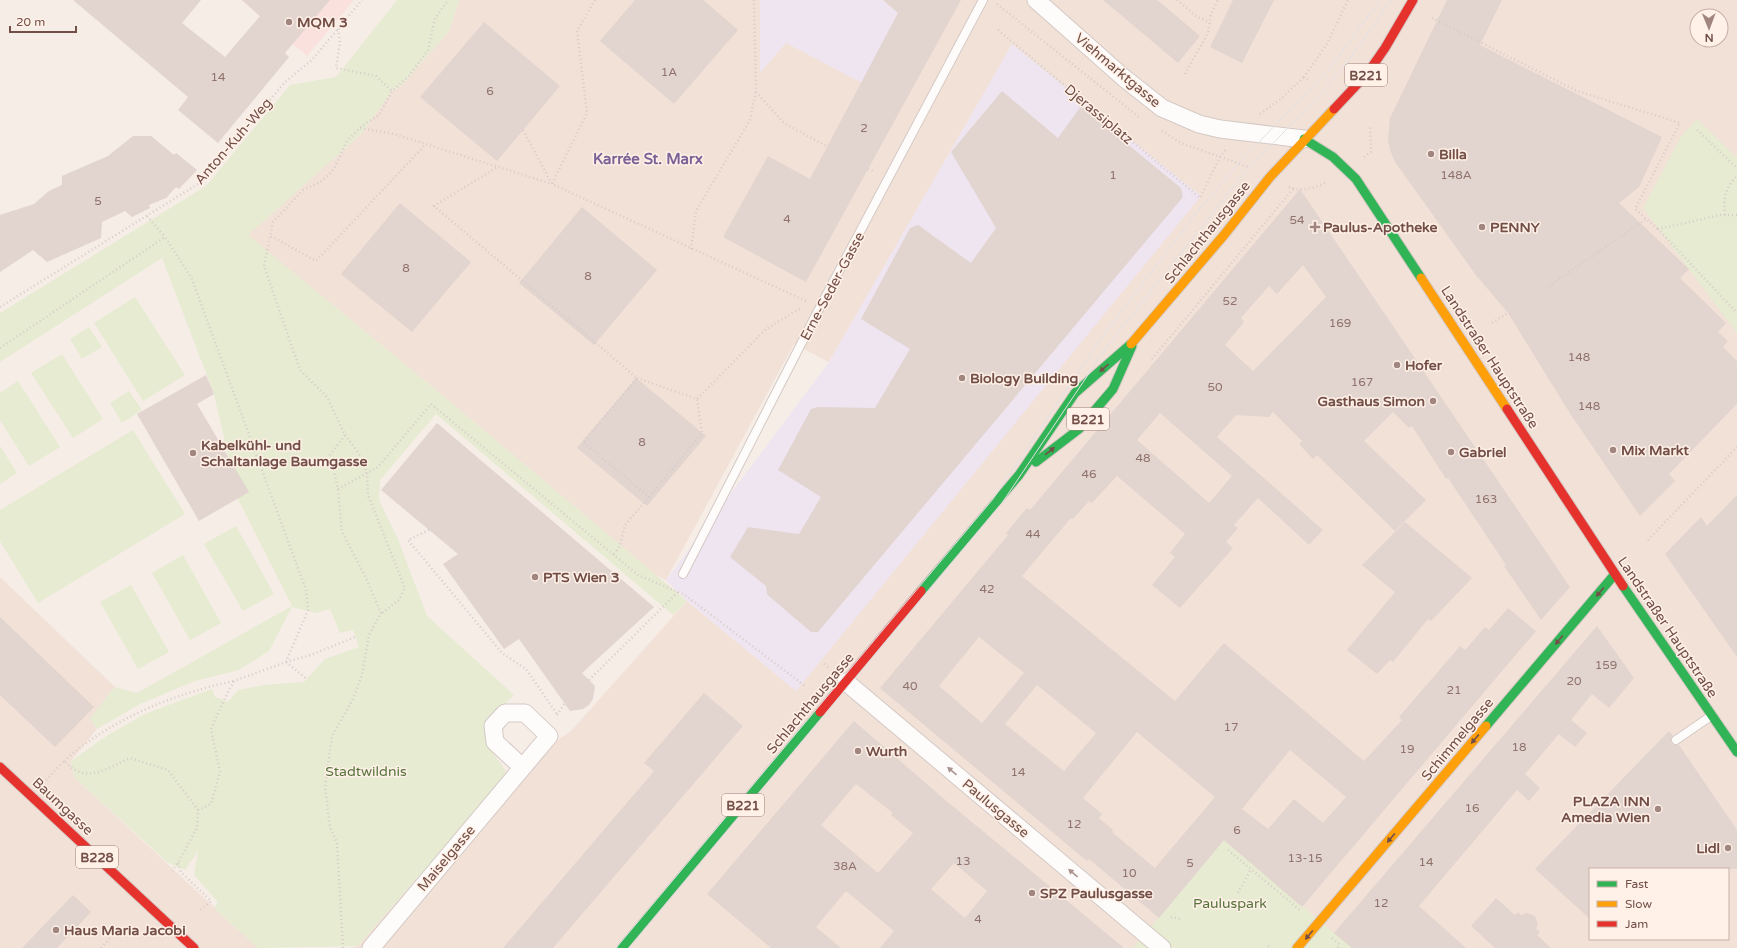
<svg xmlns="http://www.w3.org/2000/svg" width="1737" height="948" viewBox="0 0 1737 948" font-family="'Varela Round',sans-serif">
	<rect width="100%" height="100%" fill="#f6ede7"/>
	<!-- residential -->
	<g fill="#f2e1d7" fill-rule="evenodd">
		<path d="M459,0H1737V948H349L358,946L508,774L571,731L687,601L796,691L1012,45L829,362L794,344L666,580L654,574L436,390L247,235L361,134L392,91L401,86L449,31ZM1697,16H1721V40H1697ZM1590,869H1728V939H1590Z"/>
		<path d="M0,577L115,687L91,718L97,729L71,761L74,777L258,948H0Z"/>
	</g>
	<!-- commercial -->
	<path fill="#fae1dd" d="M241,0H354L307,56Z"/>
	<!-- education -->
	<g fill="#efe5f0">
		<path d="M760,0H883L898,13L862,83L786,43L760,73Z"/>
		<path d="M1012,44L1201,196L796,691L687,601L666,580L829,362Z"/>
	</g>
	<!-- green -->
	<g fill="#e6ebd2">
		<path d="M397,0H459L449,31L401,86L392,91L361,134L248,235L436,390L687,601L673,615L436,414L380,480L379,500L398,539L427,616L514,695L488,721L487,744L508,774L358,946L258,948L214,908L218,902L194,875L198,851L185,870L167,862L74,777L71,761L108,735L147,713L212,689L215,697L228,702L238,690L264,685L304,682L325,659L359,647L353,630L340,633L330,609L316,613L292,607L269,651L239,670L195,681L140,704L97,729L90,718L115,687L137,693L292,606L238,499L214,394L162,258L0,362V313L206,186L290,85L336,77Z"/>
		<path d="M1697,119L1737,158V333L1643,208L1681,137Z"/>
		<path d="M135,297L185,375L143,401L94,323Z"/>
		<path d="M89,327L102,347L82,359L70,339Z"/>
		<path d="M62,354L103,419L73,438L31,373Z"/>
		<path d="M18,381L60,447L29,466L0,420V393Z"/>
		<path d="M129,391L142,410L122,423L110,403Z"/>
		<path d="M133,430L185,514L38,603L0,541V510Z"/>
		<path d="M0,446L17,473L0,484Z"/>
		<path d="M236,526L274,594L243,611L204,544Z"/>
		<path d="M183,555L221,623L190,640L152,573Z"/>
		<path d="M131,585L169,652L138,669L100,602Z"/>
		<path d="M1224,840L1352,948H1133Z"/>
	</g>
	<!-- building -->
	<g fill="#e2d4cf" fill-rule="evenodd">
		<path d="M73,0H201L182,23L225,57L260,16L242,0H330L285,53L289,57L218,143L178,110L188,97Z"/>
		<path d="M635,0H703L738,30L674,104L600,41Z"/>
		<path d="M883,0H961L806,282L723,237L768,156L810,179L898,13Z"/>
		<path d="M1103,0H1157L1200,36L1178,63Z"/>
		<path d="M1233,0H1274L1242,63L1210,47Z"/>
		<path d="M1447,0H1502L1480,45L1662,137L1639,187L1619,203L1689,269L1680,278L1726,323L1718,332L1728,341L1723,347L1737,361V404L1669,474L1675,481L1640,516L1571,415L1508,313L1475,274L1395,162L1390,150L1388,140L1390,118Z"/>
		<path d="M484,22L560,86L497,161L420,97Z"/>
		<path d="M1002,91L1058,138L1081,106L1181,188L1183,197L818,632H811L770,597L767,594L766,586L730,557L748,527L799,534L821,497L778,470L811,409L818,407L875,408L910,349L861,319L910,228L918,225L971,263L996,228L951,152Z"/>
		<path d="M133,136H151L174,155L176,153L197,170L179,189L176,187L166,198L149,205L150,208L132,217L125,211L102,222L101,238L47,262L33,250L0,272V215L34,204L49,191L62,185V176L108,156Z"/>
		<path d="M1300,189L1570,587L1541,620L1504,566L1506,565L1448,478L1446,479L1412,426L1409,428L1393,412L1364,441L1426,500L1395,531L1317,455L1313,459L1299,444L1302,441L1273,412L1269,417L1236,415L1217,437L1323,530L1309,545L1258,498L1234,525L1238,528L1226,542L1233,548L1180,608L1152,585L1175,557L1170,553L1185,534L1117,476L1092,503L1089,501L1073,519L1071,518L1022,576L1175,701L1224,643L1364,761L1402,720L1399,717L1460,646L1465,650L1485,627L1489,630L1508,608L1536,631L1302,907L1224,840L1159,918L1089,859L1087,861L880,688L1008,535L1006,533L1027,508L1030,510ZM1303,265L1326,297L1253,371L1225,345L1244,322L1241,318L1269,286L1277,294ZM1160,413L1232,476L1209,503L1137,440ZM979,637L1024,673L982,723L939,686ZM1037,685L1096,733L1064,771L1005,724ZM1137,732L1215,797L1155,868L1112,832L1113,830L1099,818L1102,814L1083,798ZM1290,750L1346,797L1323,823L1294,799L1268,829L1242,809Z"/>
		<path d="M400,203L471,262L412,332L341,274Z"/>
		<path d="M582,207L657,270L594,345L519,283Z"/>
		<path d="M206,375L214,394L197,404L249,492L199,521L137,414Z"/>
		<path d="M636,378L706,436L647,506L577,448Z"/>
		<path d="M437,423L654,607L582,673L595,686L593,699L589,705L583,709L570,711L519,639L504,649L443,564L458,554L381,490Z"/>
		<path d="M1737,495V657L1665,554L1701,517L1707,526Z"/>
		<path d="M1405,522L1472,578L1431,621L1428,619L1393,662L1390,660L1377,674L1347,650L1395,592L1362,565Z"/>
		<path d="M0,617L94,707L55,747L0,695Z"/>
		<path d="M1597,626L1634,678L1609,708L1592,694L1571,720L1587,733L1575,747L1559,734L1525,774L1540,788L1529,801L1517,790L1419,906L1466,948H1352L1334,933Z"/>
		<path d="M704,693L743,726L553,948H503L654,771L644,763Z"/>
		<path d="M854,721L943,798L1124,948H880L894,931L846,891L816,927L841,948H771L707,894ZM856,784L893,813L891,815L913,833L878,873L821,825ZM954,863L987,891L965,918L931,889Z"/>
		<path d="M1669,731L1673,736L1671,743L1674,745H1679L1737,830V869H1590V919L1535,869Z"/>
		<path d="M73,895L91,912L57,948H22Z"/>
		<path d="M1496,898L1515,915L1518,912L1521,915L1527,913L1535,916L1538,924L1536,929L1540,932L1537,935L1551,948H1495L1471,926Z"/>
	</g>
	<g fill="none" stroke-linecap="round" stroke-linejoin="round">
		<defs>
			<g id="lane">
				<path d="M683,574L820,307L983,0"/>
				<path d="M1676,740L1711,716"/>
			</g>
			<g id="street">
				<path d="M1036,0L1124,78L1162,108L1199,124L1220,129L1304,139"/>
				<path d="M846,682L1162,948"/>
				<path d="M371,948L549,736L525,713H505L493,726L495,742L522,767"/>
			</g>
			<g id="fast">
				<path d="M1304,139L1333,157L1356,179L1421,278"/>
				<path d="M1036,462L1079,429L1113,389L1132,346"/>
				<path d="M1623,586L1737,752"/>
				<path d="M921,591L1019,475L1075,393L1131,344"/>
				<path d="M1486,726L1615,574"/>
				<path d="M622,948L820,712"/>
			</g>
			<g id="slow">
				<path d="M1421,278L1507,409"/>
				<path d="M1131,344L1224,235L1270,177L1334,109"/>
				<path d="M1297,948L1486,726"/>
			</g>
			<g id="jam">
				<path d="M1334,109L1367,74L1385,48L1413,0"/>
				<path d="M1507,409L1623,586"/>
				<path d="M820,712L921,591"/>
				<path d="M0,767L194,948"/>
			</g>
		</defs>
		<!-- lane casing -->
		<use href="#lane" stroke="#d4c9c5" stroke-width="10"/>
		<!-- street casing -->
		<use href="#street" stroke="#d4c9c5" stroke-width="19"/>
		<!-- fast casing -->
		<use href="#fast" stroke="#d4c8c4" stroke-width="11"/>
		<!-- slow casing -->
		<use href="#slow" stroke="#d4c8c4" stroke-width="11"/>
		<!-- jam casing -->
		<use href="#jam" stroke="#d4c8c4" stroke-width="11"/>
		<!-- path -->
		<g stroke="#d7ccc9" stroke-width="2.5" stroke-dasharray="1 3" stroke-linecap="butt">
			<path d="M595,0L577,31L587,113L552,184L806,301"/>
			<path d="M1177,0L1196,16L1210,23"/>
			<path d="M997,4L1140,118"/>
			<path d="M1432,18L1577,91L1680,123L1635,209L1646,219"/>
			<path d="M338,29L340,42L336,68L376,76L392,91"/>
			<path d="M998,30L1200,198L1220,157L1226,149"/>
			<path d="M1185,74L1208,33L1211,14L1218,0"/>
			<path d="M1308,79L1304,77L1327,44L1348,0"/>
			<path d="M756,92L784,123L828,147"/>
			<path d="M1260,114L1281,99L1304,77"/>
			<path d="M360,127L379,115L392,91L409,76L428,50L435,18L447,2L446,0"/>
			<path d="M1697,130L1737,168"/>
			<path d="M1162,131L1181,143L1249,167"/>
			<path d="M1364,157L1371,152L1370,125"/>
			<path d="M496,168L434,206L637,378L583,442L649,497L625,525L620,546L614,554"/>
			<path d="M868,169L875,172"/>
			<path d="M1289,187C1300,192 1317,188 1326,182"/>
			<path d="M1725,215C1723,198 1725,188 1737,176"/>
			<path d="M1737,215H1720L1658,229L1737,313"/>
			<path d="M147,216L165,237"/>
			<path d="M271,236L316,261L426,144"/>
			<path d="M691,249L696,211L750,120L756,91L754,0"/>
			<path d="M1549,286L1646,219L1658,229"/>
			<path d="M0,307L201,182L285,82L312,60L362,0"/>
			<path d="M1492,323L1508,313"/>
			<path d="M0,348L165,237L192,279L306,590L308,610L286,662L234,681L224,700L211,729L220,772L211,804L198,810"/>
			<path d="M1152,359L1293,189"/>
			<path d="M637,378L697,399L766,329L801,308"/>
			<path d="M345,435L358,452L367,472L368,495L405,588L399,600L382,613"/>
			<path d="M338,489L378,467L431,404L638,575L685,595L805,686"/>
			<path d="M649,497L702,433L697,399"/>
			<path d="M429,530L408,540L502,653L526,669L557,714"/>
			<path d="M1648,540L1737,447"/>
			<path d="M286,662L311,655L355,637"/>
			<path d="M286,662L307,679"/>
			<path d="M824,664L829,668"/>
			<path d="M589,680L678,592"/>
			<path d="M557,715L564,704"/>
			<path d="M64,761C111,719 173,694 234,681"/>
			<path d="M46,780L64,761C87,785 105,769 130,758L168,770L198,810L197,828L178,863L172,871"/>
			<path d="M1228,850L1300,910"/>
			<path d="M178,863L181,872L211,901L198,912"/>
			<path d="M1238,893L1251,869"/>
			<path d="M1171,917L1182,919"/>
			<path d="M1332,938L1339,944L1338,948"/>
			<path d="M1268,946L1272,948"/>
			<path d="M101,948L119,928"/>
			<path d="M343,948L337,843L330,827L325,787L332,736L353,699L362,675L369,635L381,613L365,576L342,532L338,489L330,455L345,435L327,397L300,370L264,266L273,222L303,190L322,181L334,169L347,141L360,128L394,134L552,184L523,130"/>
		</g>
		<!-- lane -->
		<use href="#lane" stroke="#fefcfb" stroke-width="8"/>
		<!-- street -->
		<use href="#street" stroke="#fefcfb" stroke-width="17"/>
		<!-- fast -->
		<use href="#fast" stroke="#30b455" stroke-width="9"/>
		<!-- slow -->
		<use href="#slow" stroke="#ff9f0a" stroke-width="9"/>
		<!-- jam -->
		<use href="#jam" stroke="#e5322d" stroke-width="9"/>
		<!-- tram -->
		<g stroke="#e3e0e4" stroke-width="1">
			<path d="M616,948L993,499L1102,337L1201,207L1239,163L1329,69L1380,0"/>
			<path d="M629,948L1002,503L1106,348L1242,176L1323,91L1346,64L1391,0"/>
		</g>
	</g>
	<!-- one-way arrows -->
	<defs><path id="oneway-solid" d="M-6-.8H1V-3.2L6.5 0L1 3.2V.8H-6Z"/></defs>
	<g fill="#734f48">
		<use href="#oneway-solid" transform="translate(1104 368) rotate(138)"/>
		<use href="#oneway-solid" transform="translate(1050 451) rotate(-38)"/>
		<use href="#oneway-solid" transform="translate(1600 592) rotate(130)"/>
		<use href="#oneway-solid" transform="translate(1559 640) rotate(130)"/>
		<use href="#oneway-solid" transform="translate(1475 739) rotate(130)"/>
		<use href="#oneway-solid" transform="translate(1391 838) rotate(130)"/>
		<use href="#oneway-solid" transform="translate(1309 935) rotate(130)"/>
	</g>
	<g fill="#ab9490">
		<use href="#oneway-solid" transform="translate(952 771) rotate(-140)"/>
		<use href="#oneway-solid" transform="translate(1073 873) rotate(-140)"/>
	</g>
	<!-- markers -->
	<g fill="#a18680" stroke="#fff1e7" stroke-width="1.5">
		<circle cx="289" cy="22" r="4"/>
		<circle cx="1431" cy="154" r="4"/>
		<path d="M1313 221h4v4h4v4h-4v4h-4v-4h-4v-4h4z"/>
		<circle cx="1482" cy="227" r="4"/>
		<circle cx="1397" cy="365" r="4"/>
		<circle cx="962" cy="378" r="4"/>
		<circle cx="1433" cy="401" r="4"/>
		<circle cx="1613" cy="450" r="4"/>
		<circle cx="1451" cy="452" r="4"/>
		<circle cx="193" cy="453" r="4"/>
		<circle cx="535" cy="577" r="4"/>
		<circle cx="858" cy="751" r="4"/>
		<circle cx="1658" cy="809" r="4"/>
		<circle cx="1728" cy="848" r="4"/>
		<circle cx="1032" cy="893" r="4"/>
		<circle cx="56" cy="930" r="4"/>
	</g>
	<g text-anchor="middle" stroke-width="3" stroke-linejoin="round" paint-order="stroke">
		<!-- number labels -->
		<g font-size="12" fill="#90726c">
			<text x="669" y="76">1A</text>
			<text x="218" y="81">14</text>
			<text x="490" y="95">6</text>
			<text x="864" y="132">2</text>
			<text x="1113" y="179">1</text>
			<text x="1456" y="179">148A</text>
			<text x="98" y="205">5</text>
			<text x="787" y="223">4</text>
			<text x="1297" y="224">54</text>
			<text x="406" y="272">8</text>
			<text x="588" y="280">8</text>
			<text x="1230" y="305">52</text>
			<text x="1340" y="327">169</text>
			<text x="1579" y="361">148</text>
			<text x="1362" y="386">167</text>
			<text x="1215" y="391">50</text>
			<text x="1589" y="410">148</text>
			<text x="642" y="446">8</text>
			<text x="1143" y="462">48</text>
			<text x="1089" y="478">46</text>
			<text x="1486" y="503">163</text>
			<text x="1033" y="538">44</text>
			<text x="987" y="593">42</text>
			<text x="1606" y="669">159</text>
			<text x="1574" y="685">20</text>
			<text x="910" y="690">40</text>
			<text x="1454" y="694">21</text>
			<text x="1231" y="731">17</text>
			<text x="1519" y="751">18</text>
			<text x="1407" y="753">19</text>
			<text x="1018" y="776">14</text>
			<text x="1472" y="812">16</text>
			<text x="1074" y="828">12</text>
			<text x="1237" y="834">6</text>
			<text x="1305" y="862">13-15</text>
			<text x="963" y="865">13</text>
			<text x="1426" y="866">14</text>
			<text x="1190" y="867">5</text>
			<text x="845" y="870">38A</text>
			<text x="1129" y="877">10</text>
			<text x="1381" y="907">12</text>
			<text x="978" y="923">4</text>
		</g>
		<!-- shield labels -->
		<g fill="#fff1e7" stroke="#9d8078" stroke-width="1">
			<rect x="1345" y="64" width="42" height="22" rx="3"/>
			<rect x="1067" y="408" width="42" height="22" rx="3"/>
			<rect x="722" y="794" width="42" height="22" rx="3"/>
			<rect x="76" y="846" width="42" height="22" rx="3"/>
		</g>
		<g font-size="13" font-weight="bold" fill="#734f48">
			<text x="1366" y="80">B221</text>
			<text x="1088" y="424">B221</text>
			<text x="743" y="810">B221</text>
			<text x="97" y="862">B228</text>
		</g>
		<!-- poi labels -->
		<g font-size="14" font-weight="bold" fill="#734f48" stroke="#fff1e7" text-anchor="start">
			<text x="297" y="27">MQM 3</text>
			<text x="1439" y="159">Billa</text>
			<text x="1323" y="232">Paulus-Apotheke</text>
			<text x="1490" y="232">PENNY</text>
			<text x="1405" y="370">Hofer</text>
			<text x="970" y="383">Biology Building</text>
			<text x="1425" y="406" text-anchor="end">Gasthaus Simon</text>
			<text x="201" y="450">Kabelkühl- und<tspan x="201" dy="16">Schaltanlage Baumgasse</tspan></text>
			<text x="1621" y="455">Mix Markt</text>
			<text x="1459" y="457">Gabriel</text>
			<text x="543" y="582">PTS Wien 3</text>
			<text x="866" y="756">Wurth</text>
			<text x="1650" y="806" text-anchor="end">PLAZA INN<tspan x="1650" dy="16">Amedia Wien</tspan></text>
			<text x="1720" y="853" text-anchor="end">Lidl</text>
			<text x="1040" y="898">SPZ Paulusgasse</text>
			<text x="64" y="935">Haus Maria Jacobi</text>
		</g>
		<!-- street labels -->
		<g font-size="14" fill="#734f48" stroke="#fff1e7">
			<text transform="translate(1118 70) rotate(40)" y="5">Viehmarktgasse</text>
			<text transform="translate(1099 114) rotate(40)" y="5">Djerassiplatz</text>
			<text transform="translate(233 141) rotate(-49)" y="5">Anton-Kuh-Weg</text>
			<text transform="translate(1207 232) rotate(-51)" y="5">Schlachthausgasse</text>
			<text transform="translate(832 286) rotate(-62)" y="5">Erne-Seder-Gasse</text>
			<text transform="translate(1490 357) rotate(57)" y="5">Landstraßer Hauptstraße</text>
			<text transform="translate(1668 627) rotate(56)" y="5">Landstraßer Hauptstraße</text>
			<text transform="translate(810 703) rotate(-50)" y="5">Schlachthausgasse</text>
			<text transform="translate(1457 739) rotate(-50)" y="5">Schimmelgasse</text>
			<text transform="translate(63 806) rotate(43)" y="5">Baumgasse</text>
			<text transform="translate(996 808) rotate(40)" y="5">Paulusgasse</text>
			<text transform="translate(446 858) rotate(-50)" y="5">Maiselgasse</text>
		</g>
		<!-- park labels -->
		<g font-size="14" fill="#58743d" stroke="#fff1e7">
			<text x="366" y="776">Stadtwildnis</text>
			<text x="1230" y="908">Pauluspark</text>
		</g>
		<!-- neighbourhood labels -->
		<g font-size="15" font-weight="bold" fill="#7b6397" stroke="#fff1e7">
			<text x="648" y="164">Karrée St. Marx</text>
		</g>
	</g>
	<!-- legend -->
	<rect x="1589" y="868" width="140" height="72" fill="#fff1e7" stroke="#c7b0a7"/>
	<rect x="1597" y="881" width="20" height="6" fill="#30b455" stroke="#c7b0a7"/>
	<text x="1625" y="888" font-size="12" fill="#734f48">Fast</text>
	<rect x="1597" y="901" width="20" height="6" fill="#ff9f0a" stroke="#c7b0a7"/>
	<text x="1625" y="908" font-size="12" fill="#734f48">Slow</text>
	<rect x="1597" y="921" width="20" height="6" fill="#e5322d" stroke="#c7b0a7"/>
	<text x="1625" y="928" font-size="12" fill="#734f48">Jam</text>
	<!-- north arrow -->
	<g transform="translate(1709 28) rotate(179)"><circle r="19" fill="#fff1e7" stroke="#c7b0a7"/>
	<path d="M0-3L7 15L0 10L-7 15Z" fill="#a18680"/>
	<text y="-6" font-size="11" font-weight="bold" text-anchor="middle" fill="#734f48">N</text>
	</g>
	<!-- scale -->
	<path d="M10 26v6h66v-6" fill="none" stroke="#734f48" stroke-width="2"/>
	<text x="16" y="26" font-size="12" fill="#734f48" stroke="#fff1e7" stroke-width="3" paint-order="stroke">20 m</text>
</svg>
